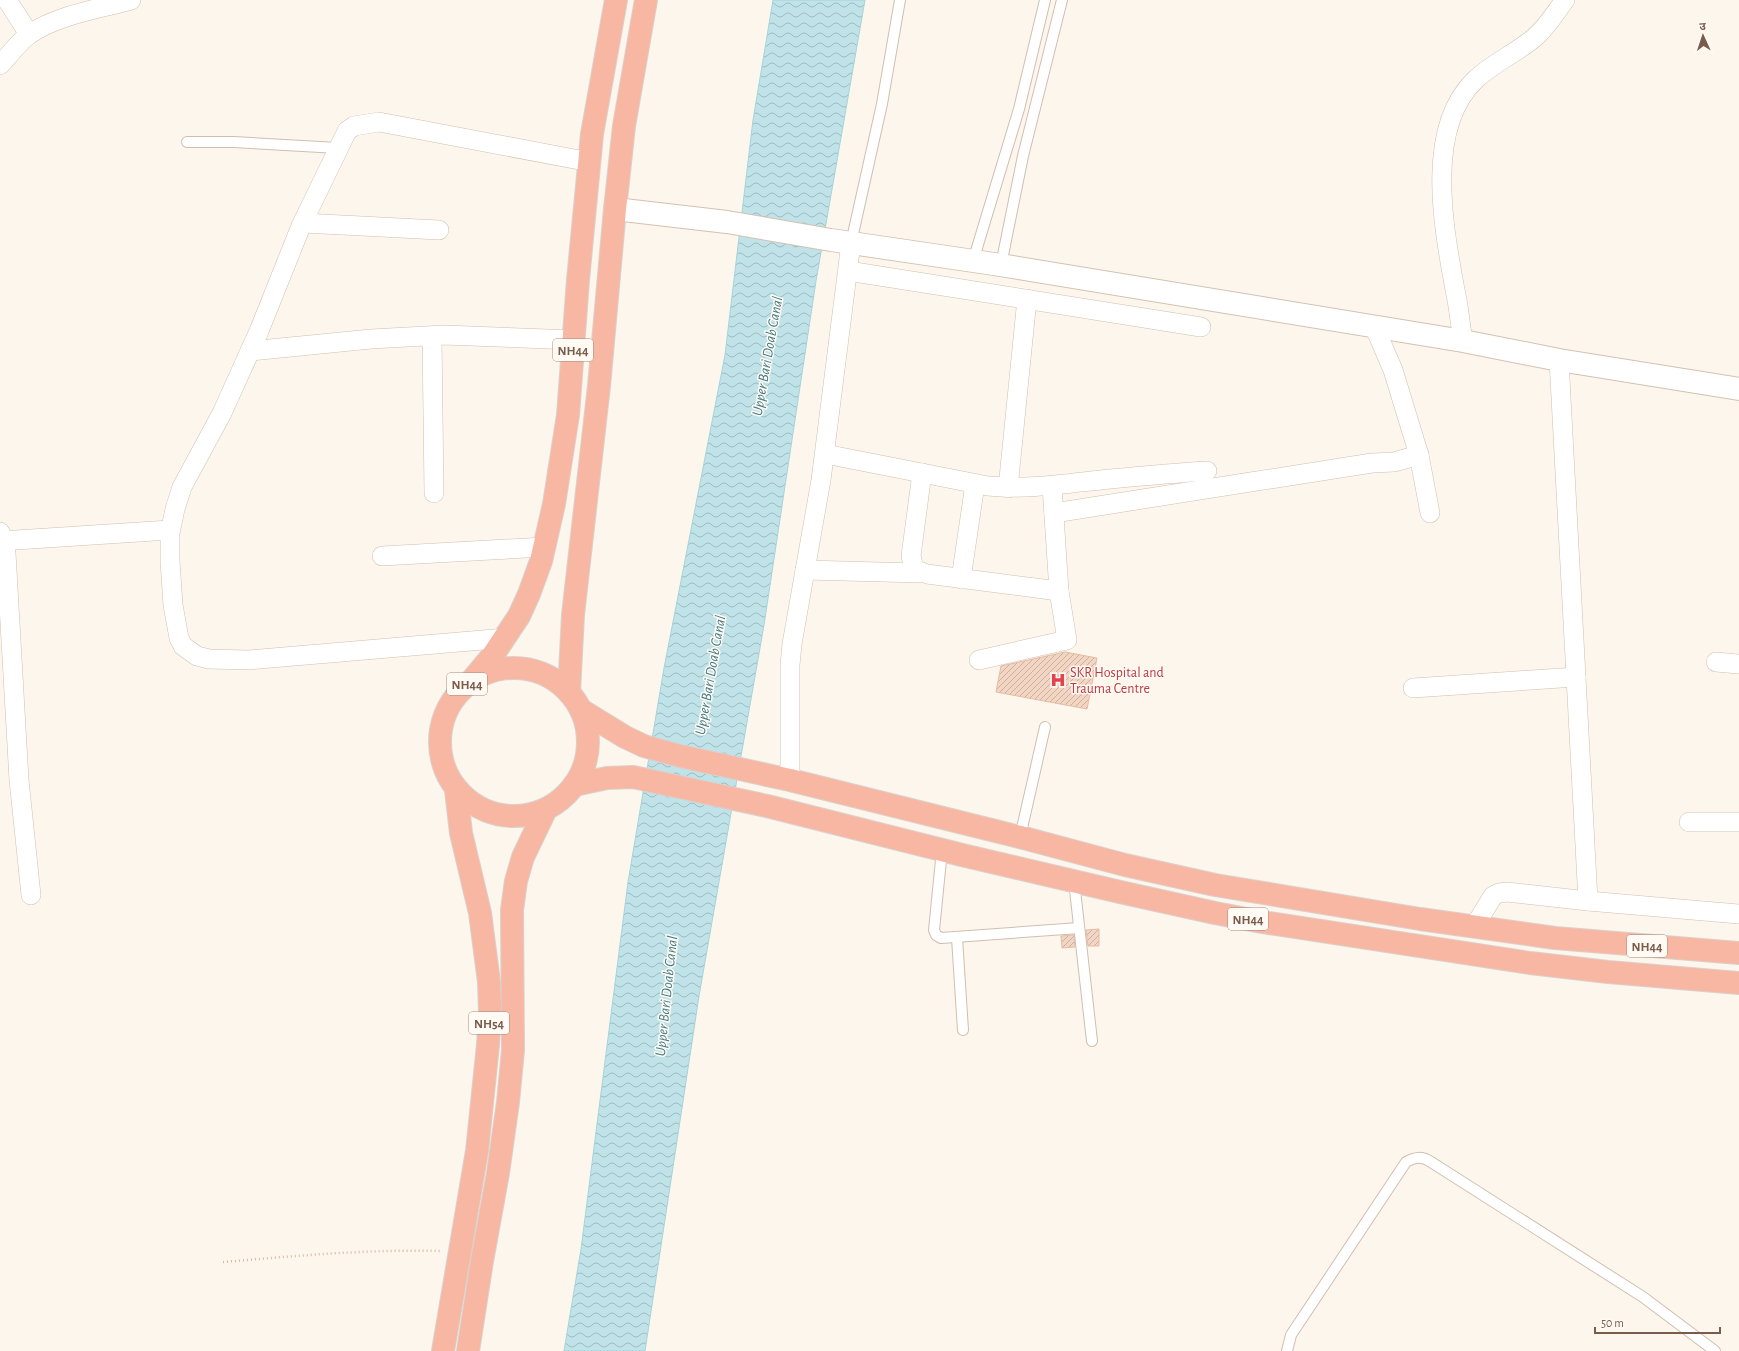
<svg xmlns="http://www.w3.org/2000/svg" width="1739" height="1351" viewBox="0 0 1739 1351" font-family="'Alegreya Sans','Noto Sans Devanagari',sans-serif">
	<defs>
		<pattern id="water-waves" width="16" height="10" patternUnits="userSpaceOnUse"><rect width="16" height="10" fill="#bfe3e8"/><path d="M0 5q4-4 8 0t8 0" fill="none" stroke="#a0bbbe"/></pattern>
		<pattern id="building-hatch" width="6" height="6" patternUnits="userSpaceOnUse"><rect width="6" height="6" fill="#f3d5c3"/><path d="M-1 1l2-2M0 6l6-6M5 7l2-2" fill="none" stroke="#cab0a1"/></pattern>
	</defs>
	<rect width="100%" height="100%" fill="#fdf6ec"/>
	<!-- water -->
	<path fill="url(#water-waves)" stroke="#a5d3da" d="M773,0H865L816,281L764,625L699,996L645,1351H564L581,1249L628,882L664,668L725,355L753,120Z"/>
	<!-- building -->
	<g fill="url(#building-hatch)" stroke="#e6bba3">
		<path d="M1065,652L1097,658L1087,709L996,692L1001,666Z"/>
		<path d="M1099,929V946H1088L1086,930Z"/>
		<path d="M1074,935L1075,947L1062,948L1061,936Z"/>
	</g>
	<g fill="none" stroke-linecap="round" stroke-linejoin="round">
		<defs>
			<g id="lane">
				<path d="M187,142H234L338,148"/>
				<path d="M851,243L882,104L900,0"/>
				<path d="M973,261L1019,109L1045,0"/>
				<path d="M1001,265L1023,156L1062,0"/>
				<path d="M1020,837L1045,727"/>
				<path d="M942,850L934,930L936,935L941,938L1079,928"/>
				<path d="M1074,881L1092,1041"/>
				<path d="M957,938L963,1030"/>
				<path d="M1287,1351L1291,1335L1406,1162C1415,1157 1422,1156 1431,1162L1643,1297L1715,1351"/>
			</g>
			<g id="street">
				<path d="M7,0L29,34"/>
				<path d="M0,65C9,56 20,40 30,34C57,15 99,9 131,0"/>
				<path d="M303,223L439,230"/>
				<path d="M848,271L1201,327"/>
				<path d="M432,336L434,493"/>
				<path d="M1463,341C1460,324 1459,307 1455,290C1444,229 1424,129 1475,80C1493,63 1516,53 1534,38C1547,27 1555,13 1565,0"/>
				<path d="M250,351L371,339L444,335L574,340"/>
				<path d="M1559,360L1588,901"/>
				<path d="M825,454L988,486C1029,490 1069,483 1110,479C1142,476 1175,473 1207,471"/>
				<path d="M1419,455L1430,513"/>
				<path d="M922,473L911,556L914,569L927,574L1059,591L1052,486"/>
				<path d="M1008,488L1027,299"/>
				<path d="M1054,513L1372,463L1394,462L1419,455L1393,370L1374,326"/>
				<path d="M0,532L4,541L6,553L19,780L31,895"/>
				<path d="M0,541L170,530"/>
				<path d="M382,556L544,547"/>
				<path d="M805,570L920,573"/>
				<path d="M961,579L975,484"/>
				<path d="M506,638L248,660L209,659L197,656L183,646L179,638L173,605L170,561V533L175,509L182,487L222,413L259,331L301,226L347,131L354,126L379,122L590,162"/>
				<path d="M979,660L1067,640L1059,591"/>
				<path d="M1716,662L1739,664"/>
				<path d="M1413,688L1576,677"/>
				<path d="M790,780V665L792,644L821,480L851,243"/>
				<path d="M1689,822H1739"/>
				<path d="M1474,927L1493,896L1499,893L1507,892L1588,901L1739,914"/>
			</g>
			<path id="secondary" d="M615,209L727,222L831,240L994,264L1463,341L1559,360L1739,389"/>
			<g id="highway">
				<circle cx="514" cy="742" r="74"/>
				<path d="M472,680L493,655L519,616L529,594L541,561L554,504L568,415L578,280L592,134L616,0"/>
				<path d="M569,692L573,615L599,386L615,209L624,126L646,0"/>
				<path d="M581,710L625,737L644,746L680,756L790,780L1020,837L1125,865L1215,885L1420,919L1555,938L1739,953"/>
				<path d="M574,785L607,778L633,777L670,785L767,806L962,855L1120,892L1215,913L1262,922L1530,963L1608,972L1739,983"/>
				<path d="M443,1351L477,1151L488,1045L490,1012L489,982L480,913L461,833L456,790"/>
				<path d="M468,1351L482,1261L498,1173L508,1102L513,1050L512,910L516,881L523,857L546,809"/>
			</g>
		</defs>
		<!-- lane casing -->
		<use href="#lane" stroke="#d1beb0" stroke-width="12"/>
		<!-- street casing -->
		<use href="#street" stroke="#d1beb0" stroke-width="20"/>
		<!-- secondary casing -->
		<use href="#secondary" stroke="#d6c0b0" stroke-width="24"/>
		<!-- highway casing -->
		<use href="#highway" stroke="#dad1cd" stroke-width="24"/>
		<!-- path -->
		<path stroke="#d9b8a5" stroke-width="2.5" stroke-dasharray="1 3" stroke-linecap="butt" d="M223,1262C296,1256 368,1249 441,1251"/>
		<!-- lane -->
		<use href="#lane" stroke="#fff" stroke-width="10"/>
		<!-- street -->
		<use href="#street" stroke="#fff" stroke-width="19"/>
		<!-- secondary -->
		<use href="#secondary" stroke="#fff" stroke-width="22"/>
		<!-- highway -->
		<use href="#highway" stroke="#f7b7a3" stroke-width="22"/>
	</g>
	<!-- icons -->
	<defs>
		<symbol id="hospital-bare" viewBox="-9 -9 18 18"><path d="M-5-5h3v3.5h4V-5h3V5h-3V1.5h-4V5h-3Z" fill="#e0444e" stroke="#fffaf3" stroke-width="2.5" paint-order="stroke"/></symbol>
	</defs>
	<g fill-rule="evenodd">
		<use href="#hospital-bare" x="1047" y="669" width="22" height="22"/>
	</g>
	<g text-anchor="middle" stroke-width="3" stroke-linejoin="round" paint-order="stroke">
		<!-- shield labels -->
		<g fill="#fffaf3" stroke="#a28b7f" stroke-width="1">
			<rect x="553" y="339" width="40" height="22" rx="3"/>
			<rect x="447" y="673" width="40" height="22" rx="3"/>
			<rect x="1228" y="908" width="40" height="22" rx="3"/>
			<rect x="1627" y="935" width="40" height="22" rx="3"/>
			<rect x="469" y="1012" width="40" height="22" rx="3"/>
		</g>
		<g font-size="13" font-weight="bold" fill="#7a5c4d">
			<text x="573" y="355">NH44</text>
			<text x="467" y="689">NH44</text>
			<text x="1248" y="924">NH44</text>
			<text x="1647" y="951">NH44</text>
			<text x="489" y="1028">NH54</text>
		</g>
		<!-- health labels -->
		<g font-size="14" fill="#be3a42" stroke="#fffaf3" text-anchor="start">
			<text x="1070" y="677">SKR Hospital and<tspan x="1070" dy="16">Trauma Centre</tspan></text>
		</g>
		<!-- water labels -->
		<g font-size="15" font-style="italic" fill="#437c86" stroke="#fffaf3">
			<text transform="translate(767 356) rotate(-80)" y="5">Upper Bari Doab Canal</text>
			<text transform="translate(710 675) rotate(-80)" y="5">Upper Bari Doab Canal</text>
			<text transform="translate(666 996) rotate(-84)" y="5">Upper Bari Doab Canal</text>
		</g>
	</g>
	<!-- north arrow -->
	<g transform="translate(1703 36) rotate(357)" stroke="#fffaf3" stroke-width="3" paint-order="stroke">
	<path d="M0-3L7 15L0 10L-7 15Z" fill="#7a5c4d"/>
	<text y="-6" font-size="11" font-weight="bold" text-anchor="middle" fill="#7a5c4d">उ</text>
	</g>
	<!-- scale -->
	<path d="M1595 1327v6h125v-6" fill="none" stroke="#7a5c4d" stroke-width="2"/>
	<text x="1601" y="1327" font-size="12" fill="#7a5c4d" stroke="#fffaf3" stroke-width="3" paint-order="stroke">50 m</text>
</svg>
